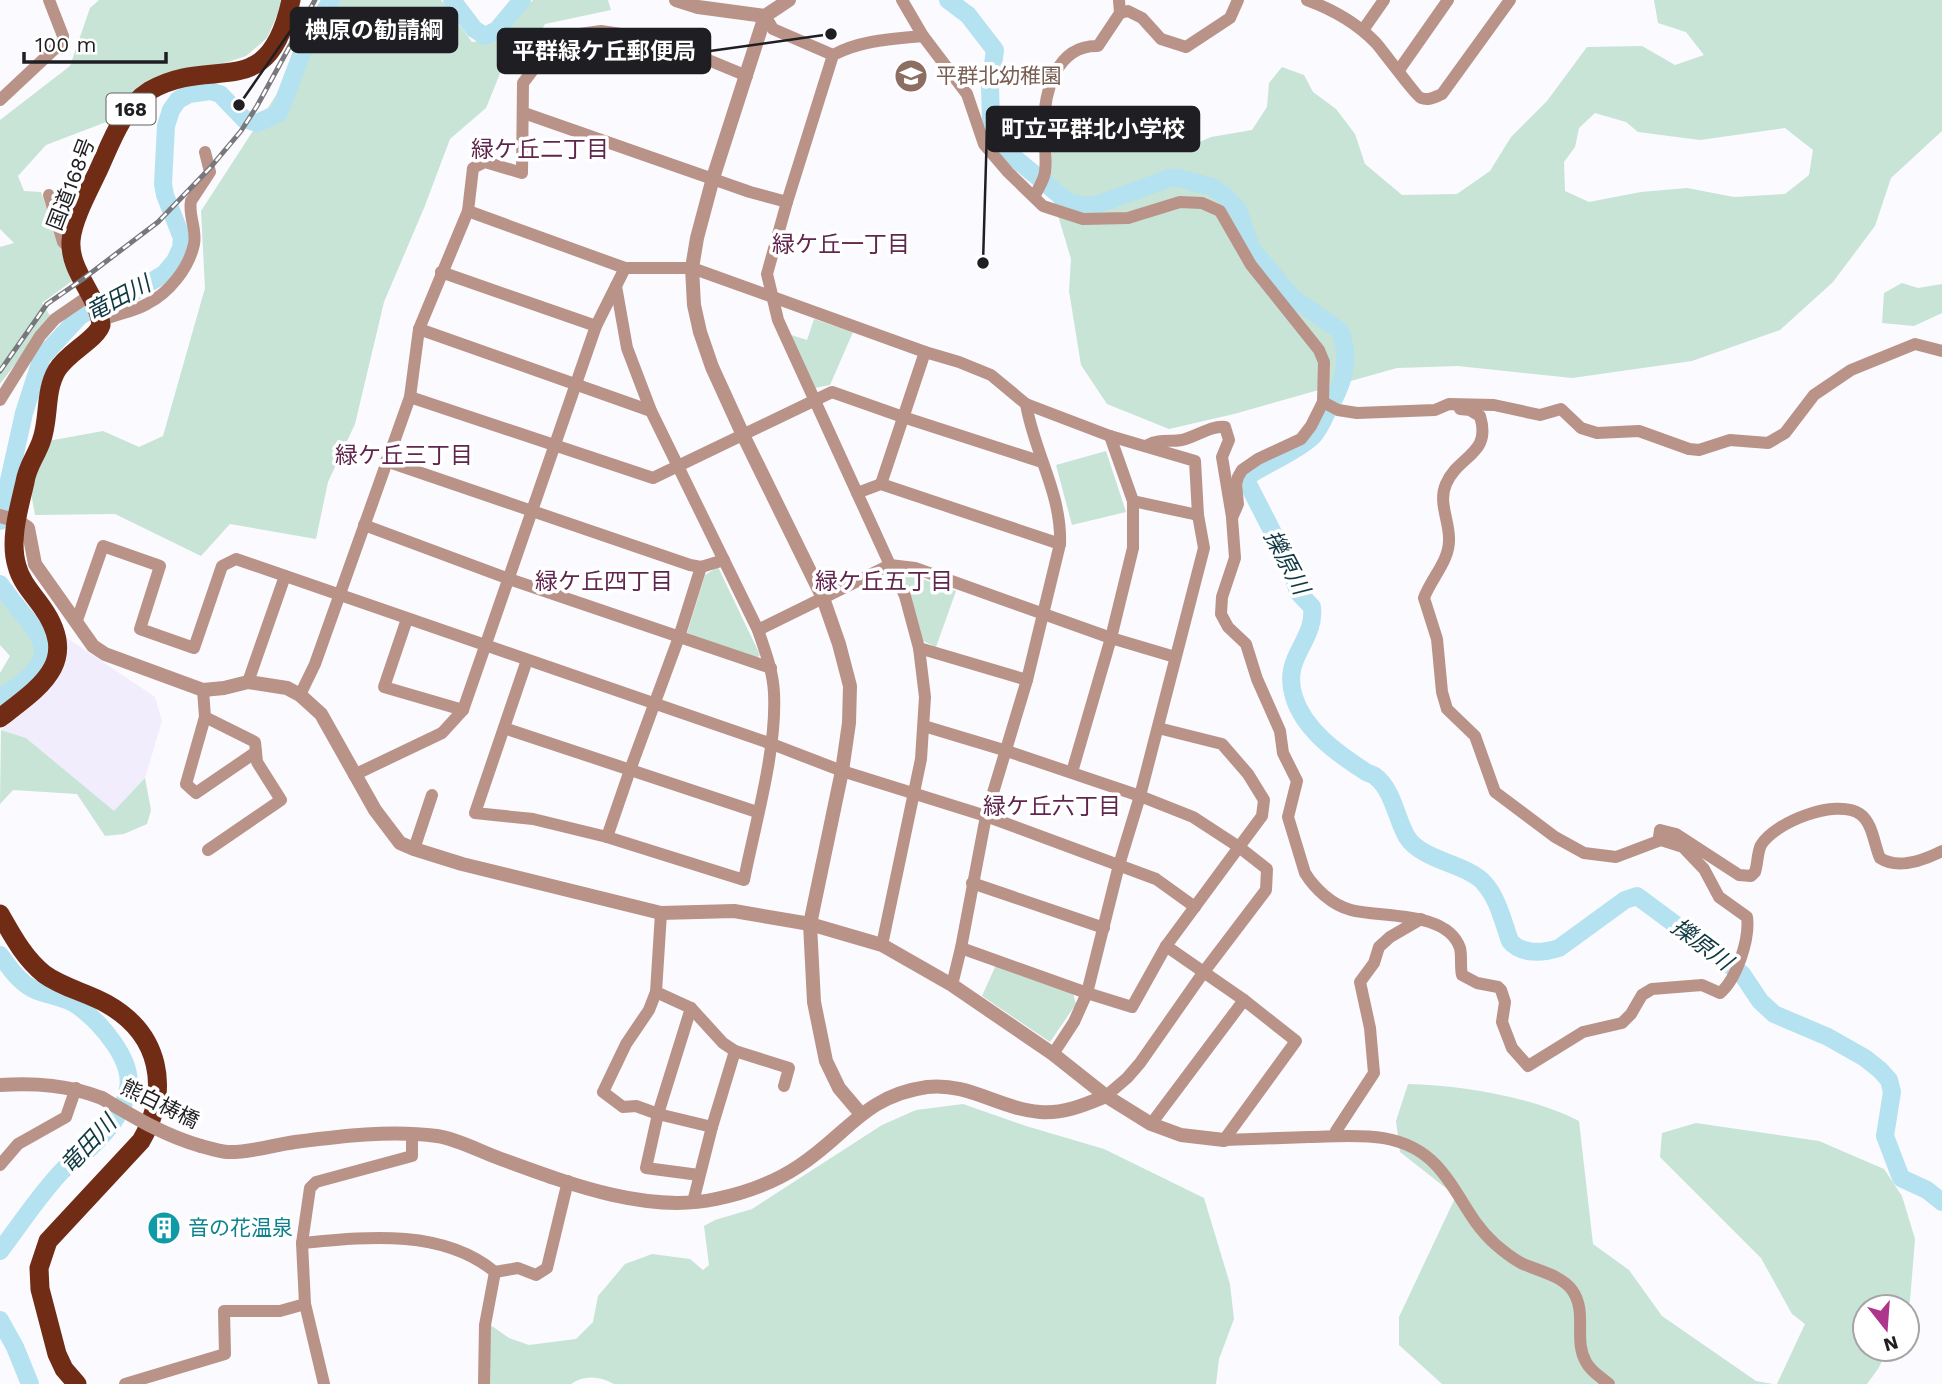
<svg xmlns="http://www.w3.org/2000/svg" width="1942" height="1384" viewBox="0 0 1942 1384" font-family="'Work Sans','Noto Sans JP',sans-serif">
	<rect width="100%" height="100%" fill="#fbfaff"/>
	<!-- built -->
	<path fill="#f1edfc" d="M64,636L155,697L162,721L145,778L114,811L26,738L1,730L31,706Z"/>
	<!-- green -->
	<g fill="#c7e4d6" fill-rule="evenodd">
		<path d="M99,0H284L267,38L246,56L219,65L114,119L46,145L18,176L24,191L41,192L72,281L42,303L51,317L0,384V247L14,243L0,229V120L70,66L90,8Z"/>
		<path d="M338,0H441L472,42L496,38L533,0H608L611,10L545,24L529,52L510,49L486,108L450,139L424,208L384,302L355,424L328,482L316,539L230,524L201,556L115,514L35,515L30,487L48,441L103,431L139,447L163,436L205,288L201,211Z"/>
		<path d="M1654,0H1942V131L1891,178L1875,226L1833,282L1780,330L1692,361L1572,378L1458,366L1397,368L1234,414L1169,429L1107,404L1081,365L1069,291L1071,259L1048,182L1056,124L1072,117L1095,142L1116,146L1137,132L1167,133L1195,144L1211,137L1252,130L1267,107L1269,83L1282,67L1304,75L1313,92L1336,109L1355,134L1365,164L1402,195L1457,194L1490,171L1511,137L1547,101L1587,47L1642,46L1675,65L1704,55L1686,32L1658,23ZM1595,113L1626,122L1638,132L1700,140L1785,128L1813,150L1809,175L1785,194L1734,197L1687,188L1641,192L1589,202L1565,191L1564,162L1575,147L1579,128Z"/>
		<path d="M1902,283L1918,288L1942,284V313L1914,326L1882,323L1884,293Z"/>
		<path d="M814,319L853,332L830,385L815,388L788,334L807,340Z"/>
		<path d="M1106,451L1126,512L1072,525L1056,465Z"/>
		<path d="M718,567L760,655L757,658L687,633L705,575Z"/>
		<path d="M903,572L956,591L936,647L921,640Z"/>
		<path d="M0,594C41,639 63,654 0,694V673L10,656L0,645Z"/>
		<path d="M1,730L26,738L114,811L145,778L151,810L147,824L124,834L105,836L77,794L13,790L0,804Z"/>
		<path d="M996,965L1073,993L1076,1004L1050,1042L982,996Z"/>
		<path d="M1408,1084C1460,1085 1533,1097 1579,1121L1593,1244L1629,1270L1662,1316L1756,1381L1773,1384H1442L1399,1345V1317L1456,1196L1400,1152L1396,1121Z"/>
		<path d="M963,1104L1026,1126L1104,1149L1204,1198L1230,1284L1234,1319L1219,1359L1216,1384H614C600,1376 584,1375 571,1384H488L489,1324L509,1338L529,1345L576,1339L593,1322L598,1296L625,1264L652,1254L690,1259L703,1270L709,1265L704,1226L715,1220L752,1209L882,1125L916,1110Z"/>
		<path d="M1696,1123L1819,1141L1884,1169L1902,1196L1915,1239L1910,1301L1907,1308L1865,1307V1349H1888L1878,1369L1867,1384H1777L1805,1324L1792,1314L1761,1258L1660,1157L1662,1133Z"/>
	</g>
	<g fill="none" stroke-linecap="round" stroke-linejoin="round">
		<!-- river -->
		<g stroke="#b5e2f0" stroke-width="18">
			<path d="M452,0L474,29L485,36L497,30L522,0"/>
			<path d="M948,0L968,15L995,50L990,87L991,119L999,140L1011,155L1068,202L1085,206L1096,205L1170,178H1178L1212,187L1226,197L1238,210L1251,248L1292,297L1340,331C1352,363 1342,386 1326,414C1322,422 1318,432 1311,438C1291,455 1267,463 1245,478L1291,568L1298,592L1312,607C1316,642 1281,656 1294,697C1304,730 1338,754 1366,772C1369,774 1373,774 1376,777C1393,790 1397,821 1407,837C1422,861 1468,864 1484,883C1498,898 1503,922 1510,941C1521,955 1543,953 1559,948L1625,900L1637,896L1742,974L1760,1001L1774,1014L1828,1037L1865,1058L1880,1070L1889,1080L1892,1092L1885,1136L1901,1178L1927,1190L1942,1202"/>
			<path d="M0,521L24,413L42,357L80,316L107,301L129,295L164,274L175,261L181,248L182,238L165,195L163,184L166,126L171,110L178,100L189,94L210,91L220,94L244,119L257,123L279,113L305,45L331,0"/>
			<path d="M0,584C36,636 75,652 0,698"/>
			<path d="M0,955C10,968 18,981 33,989C47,996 64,996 78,1006C100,1022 134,1060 128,1089C124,1111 107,1132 91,1147C82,1156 71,1162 62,1171C39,1195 20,1225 0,1251"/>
			<path d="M0,1320L15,1347L30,1384"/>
		</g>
		<!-- minor -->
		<g stroke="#ba9388" stroke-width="12">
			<path d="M902,0L923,36L967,94L984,144L1008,172L1043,206L1083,219L1128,218L1180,202L1202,203L1220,211L1251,265L1319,350L1324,362L1323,402L1311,426L1301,439L1258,459L1242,470L1238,477L1236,484L1238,504L1232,518L1235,558L1222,597L1221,614L1228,627L1246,644L1257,679L1280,731L1283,753L1297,781L1288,817L1305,873C1315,889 1332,905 1351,910C1380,918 1447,910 1460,948C1462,956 1460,966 1462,975L1477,983L1498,987L1501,990L1505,1002L1502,1022L1512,1048L1528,1066L1583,1032L1622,1023L1631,1014L1642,995L1652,989L1702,985L1720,993C1737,979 1750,938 1747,917L1719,897L1704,869L1683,847L1661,840L1659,837L1660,830L1676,834L1739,875L1751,876L1755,872C1758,863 1757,853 1761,845C1775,822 1836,798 1860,814C1873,823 1874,845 1880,858C1898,870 1924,860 1942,851"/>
			<path d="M1307,0C1334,10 1357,23 1376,43C1383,51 1417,97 1421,98C1429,101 1435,97 1442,94L1510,0"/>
			<path d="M1120,13L1128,11L1142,18L1161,39L1186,47L1230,18L1238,0"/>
			<path d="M765,16L773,29L833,55"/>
			<path d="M1363,30L1384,0"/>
			<path d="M1399,70L1448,0"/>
			<path d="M0,100L63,41V36L49,0"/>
			<path d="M524,113L750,192L787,202"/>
			<path d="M49,195L63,242L71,250"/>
			<path d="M1034,197C1038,189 1044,180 1045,172C1047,157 1044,141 1044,127C1044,92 1056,45 1098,46L1120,13L1119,0"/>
			<path d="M468,211L625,268H692L925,352L959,362L991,375L1026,404L1110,436L1195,461L1198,515L1204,548L1140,796L1119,865L1087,993L1074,1022L1053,1054"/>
			<path d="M441,272L596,326"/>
			<path d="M101,321C116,314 133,312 147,304C169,293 189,268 194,244C197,229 188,215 191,201L210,172L205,152"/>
			<path d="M419,329L651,411"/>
			<path d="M410,397L653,478L832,392L903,417L1042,462"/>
			<path d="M0,400L40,336L55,319L90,295"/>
			<path d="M1323,402L1338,410L1357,413L1435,410L1449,404L1494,405L1540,415L1561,409L1581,428L1597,433L1639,431L1689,449L1699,450L1730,440L1768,443L1785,433L1814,395L1851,370L1915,344L1942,351"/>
			<path d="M1460,409L1470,410L1480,416C1492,455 1458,455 1446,484C1438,502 1449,520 1449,538C1450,561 1431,578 1424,598L1437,639L1442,692L1447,709L1475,736L1495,792L1555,837L1584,853L1616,857L1661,840"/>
			<path d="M1148,445C1158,439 1171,442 1182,440C1196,437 1211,425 1225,427L1229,440L1222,457L1232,517"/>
			<path d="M386,461L690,565L701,567L724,560"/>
			<path d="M881,484L925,352"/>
			<path d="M857,493L881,484L1060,544"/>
			<path d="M1133,501L1198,515"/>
			<path d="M364,525L509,579L771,668"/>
			<path d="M407,619L384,687L463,710"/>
			<path d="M76,623L103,546L160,566L140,629L194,648L222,566L236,559L772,744L842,771L986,816L1156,879L1195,907"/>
			<path d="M758,630L890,565L915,568L1111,638L1175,657"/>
			<path d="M919,648L1027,680"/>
			<path d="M527,660L475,813L533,819L607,837L744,880C755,824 777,750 774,693C773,671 765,651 758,630L651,411L627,348L616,286"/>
			<path d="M248,682L285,576"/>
			<path d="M203,690L205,717L255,742L257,762L281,800L208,850"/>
			<path d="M300,695L315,664L410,397L419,329L468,211L473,168L485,162L522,173L523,83L542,58L552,38L601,31L660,40L747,76"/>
			<path d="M205,717L186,784L196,793L256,752"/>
			<path d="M924,726L1007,751L1140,796L1193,817L1239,847L1166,946L1132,1007L1087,993L961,948"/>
			<path d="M504,728L757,812"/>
			<path d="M1072,772L1111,638L1133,548V501L1110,436"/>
			<path d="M354,775L442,733L463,710L596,326L625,268"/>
			<path d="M607,837L630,770L679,637L701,567"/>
			<path d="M414,849L432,795"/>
			<path d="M972,883L1104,928"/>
			<path d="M661,913L656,992L691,1008L723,1043L735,1051L712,1127L693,1202"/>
			<path d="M882,945L921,759L925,697L919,648L905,596L890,565L778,320L767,274L787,202L833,55C861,40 892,39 923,36"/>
			<path d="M1166,946L1244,1000L1296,1041L1224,1140"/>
			<path d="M952,985L961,948L986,816L1027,680L1060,544C1062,494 1034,452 1026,404"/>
			<path d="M656,992L649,1010L626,1044L603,1092L623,1107L636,1106L658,1114L712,1127"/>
			<path d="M691,1008L658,1114L646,1168L699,1175"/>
			<path d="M735,1051L789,1068L784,1086"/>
			<path d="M1106,1096L1127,1078L1140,1063L1203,973L1266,890L1267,869L1239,847L1262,816L1264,800L1248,774L1222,744L1158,728"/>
			<path d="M1151,1124L1244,1000"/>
			<path d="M1335,1135L1336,1131L1374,1073L1370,1028L1360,982L1374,963L1379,947L1390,937L1421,919"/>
			<path d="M1224,1140C1252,1139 1281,1138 1309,1137C1353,1136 1401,1129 1435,1164C1459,1188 1467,1219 1495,1244C1503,1251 1512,1258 1521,1263C1538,1271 1561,1275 1572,1290C1588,1312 1573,1340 1586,1362C1591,1372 1601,1377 1609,1384"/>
			<path d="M0,1165L18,1144L66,1117L76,1088"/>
			<path d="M302,1243C365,1237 442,1228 495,1272L485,1325L484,1384"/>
			<path d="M495,1272L518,1268L536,1275L547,1268L568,1181"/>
			<path d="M305,1304L324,1384"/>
			<path d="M125,1384L225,1354L224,1311H280L305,1304L302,1243L310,1188L316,1182L412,1156V1135"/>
		</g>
		<!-- tertiary -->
		<g stroke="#ba9388" stroke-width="14">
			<path d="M676,0L698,7L765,16L789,0"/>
			<path d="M765,16L713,178L697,238L692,268L694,305L700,332L712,367L743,435L823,598L839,644L850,686L849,723L842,771L810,924L814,1002L826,1061L839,1088L861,1114"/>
			<path d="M0,516L18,521L28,528L35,564L93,646L105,654L203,690L224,688L248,682L287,688L300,695L321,714L375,810L400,843L414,849L462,864L661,913L734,911L810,924L882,945L952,985L1053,1054L1106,1096L1151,1124L1181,1135L1224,1140"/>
			<path d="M0,1085C37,1083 68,1085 102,1098"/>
			<path d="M201,1146C209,1148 218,1151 227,1152C249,1153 273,1145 295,1142C341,1136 390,1130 437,1136C458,1139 481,1152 501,1159C567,1183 646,1214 716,1199C745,1193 775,1182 799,1166C848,1134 864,1096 927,1087C968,1082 1000,1109 1040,1112C1063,1114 1084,1105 1106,1096"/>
		</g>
		<!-- trunk -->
		<g stroke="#712c16" stroke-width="19">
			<path d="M0,718C40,687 81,662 42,607C33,594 21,582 17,566C9,540 19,508 25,482C27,467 36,456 41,442C50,419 44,392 57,370C68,352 96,340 101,325C98,295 69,272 71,241C72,221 89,190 98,171C110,145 123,107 149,91C214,53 268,107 291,0"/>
			<path d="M0,914C12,935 24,958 44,974C63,988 86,992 107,1004C160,1034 171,1089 141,1141L48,1241L39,1268L40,1289L57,1354L64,1369L77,1384"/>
		</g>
		<defs>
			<path id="rail" d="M0,371L47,304L83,279L158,222L210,168L241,131L257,106L315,0"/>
		</defs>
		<!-- rail casing -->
		<use href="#rail" stroke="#78777c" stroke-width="5"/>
		<!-- rail -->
		<use href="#rail" stroke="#fff" stroke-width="2.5" stroke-dasharray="8" stroke-linecap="butt"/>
		<!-- tertiary-bridge -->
		<path stroke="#ba9388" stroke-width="14" d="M102,1098C134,1117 165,1136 201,1146"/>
	</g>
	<!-- icons -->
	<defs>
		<symbol id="school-disc" viewBox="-11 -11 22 22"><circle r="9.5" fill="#8d6e63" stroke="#fff"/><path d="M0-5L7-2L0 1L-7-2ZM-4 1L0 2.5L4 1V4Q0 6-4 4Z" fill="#fff"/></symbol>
		<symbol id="building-disc" viewBox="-11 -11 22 22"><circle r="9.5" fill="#0f9aa8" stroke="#fff"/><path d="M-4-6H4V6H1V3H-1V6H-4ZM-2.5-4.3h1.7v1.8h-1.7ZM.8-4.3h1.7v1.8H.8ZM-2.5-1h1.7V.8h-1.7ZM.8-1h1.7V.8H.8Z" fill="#fff"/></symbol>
	</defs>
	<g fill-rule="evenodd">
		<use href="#school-disc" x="892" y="57" width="38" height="38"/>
		<use href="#building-disc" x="145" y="1209" width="38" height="38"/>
	</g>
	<g text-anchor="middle" stroke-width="7" stroke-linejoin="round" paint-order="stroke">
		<!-- shield labels -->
		<rect fill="#fff" stroke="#626264" stroke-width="2" x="106.5" y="93.5" width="49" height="31" rx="5"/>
		<g font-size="19" font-weight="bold" fill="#1f1e22">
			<text x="131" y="116">168</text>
		</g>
		<!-- education labels -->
		<g font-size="21" fill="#785e54" stroke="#fff" text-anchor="start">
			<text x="936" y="83">平群北幼稚園</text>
		</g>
		<!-- street labels -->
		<g font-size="21" fill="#1f1e22" stroke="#fff">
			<text transform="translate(71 184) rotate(-69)" y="7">国道168号</text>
			<text transform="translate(160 1104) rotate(26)" y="7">熊白梼橋</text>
		</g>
		<!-- culture labels -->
		<g font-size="21" fill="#0d838f" stroke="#fff" text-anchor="start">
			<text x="188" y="1235">音の花温泉</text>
		</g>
		<!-- neighbourhood labels -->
		<g font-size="23" fill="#61264e" stroke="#fff">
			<text x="540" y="157">緑ケ丘二丁目</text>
			<text x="841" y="252">緑ケ丘一丁目</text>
			<text x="404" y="463">緑ケ丘三丁目</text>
			<text x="604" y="589">緑ケ丘四丁目</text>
			<text x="884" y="589">緑ケ丘五丁目</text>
			<text x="1052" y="814">緑ケ丘六丁目</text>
		</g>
		<!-- water labels -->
		<g font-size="23" font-style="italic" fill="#0f3843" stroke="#fff">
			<text transform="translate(118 298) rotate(-28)" y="8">竜田川</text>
			<text transform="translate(1287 562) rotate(62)" y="8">擽原川</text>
			<text transform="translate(1702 944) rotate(37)" y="8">擽原川</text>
			<text transform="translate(88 1144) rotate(-47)" y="8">竜田川</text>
		</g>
	</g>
	<!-- callouts -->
	<path fill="none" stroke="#1f1e22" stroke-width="2.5" d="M239 105L291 30M831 34L710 51M983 263L987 129"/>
	<g fill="#1f1e22" stroke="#fff" stroke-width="2.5">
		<circle cx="239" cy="105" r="7"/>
		<circle cx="831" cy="34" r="7"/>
		<circle cx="983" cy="263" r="7"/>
	</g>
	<g fill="#1f1e22" stroke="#1f1e22" stroke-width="2.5">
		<rect x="291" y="8" width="166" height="44" rx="7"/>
		<rect x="498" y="29" width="212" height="44" rx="7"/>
		<rect x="987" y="107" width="212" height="44" rx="7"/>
	</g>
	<g font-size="23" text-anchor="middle" font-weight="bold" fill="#fff">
		<text x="374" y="38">椣原の勧請綱</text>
		<text x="604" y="59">平群緑ケ丘郵便局</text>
		<text x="1093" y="137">町立平群北小学校</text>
	</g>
	<!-- north arrow -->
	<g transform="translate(1886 1328) rotate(163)"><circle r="33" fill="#ffffff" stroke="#a5a5a7" stroke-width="2"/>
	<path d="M0-5L12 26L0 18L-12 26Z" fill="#ad358a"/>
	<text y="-10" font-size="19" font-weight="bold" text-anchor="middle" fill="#1f1e22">N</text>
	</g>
	<!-- scale -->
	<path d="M24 52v10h142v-10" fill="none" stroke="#1f1e22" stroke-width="3.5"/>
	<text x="35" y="52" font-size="21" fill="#1f1e22" stroke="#ffffff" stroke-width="5" paint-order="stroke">100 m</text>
</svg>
